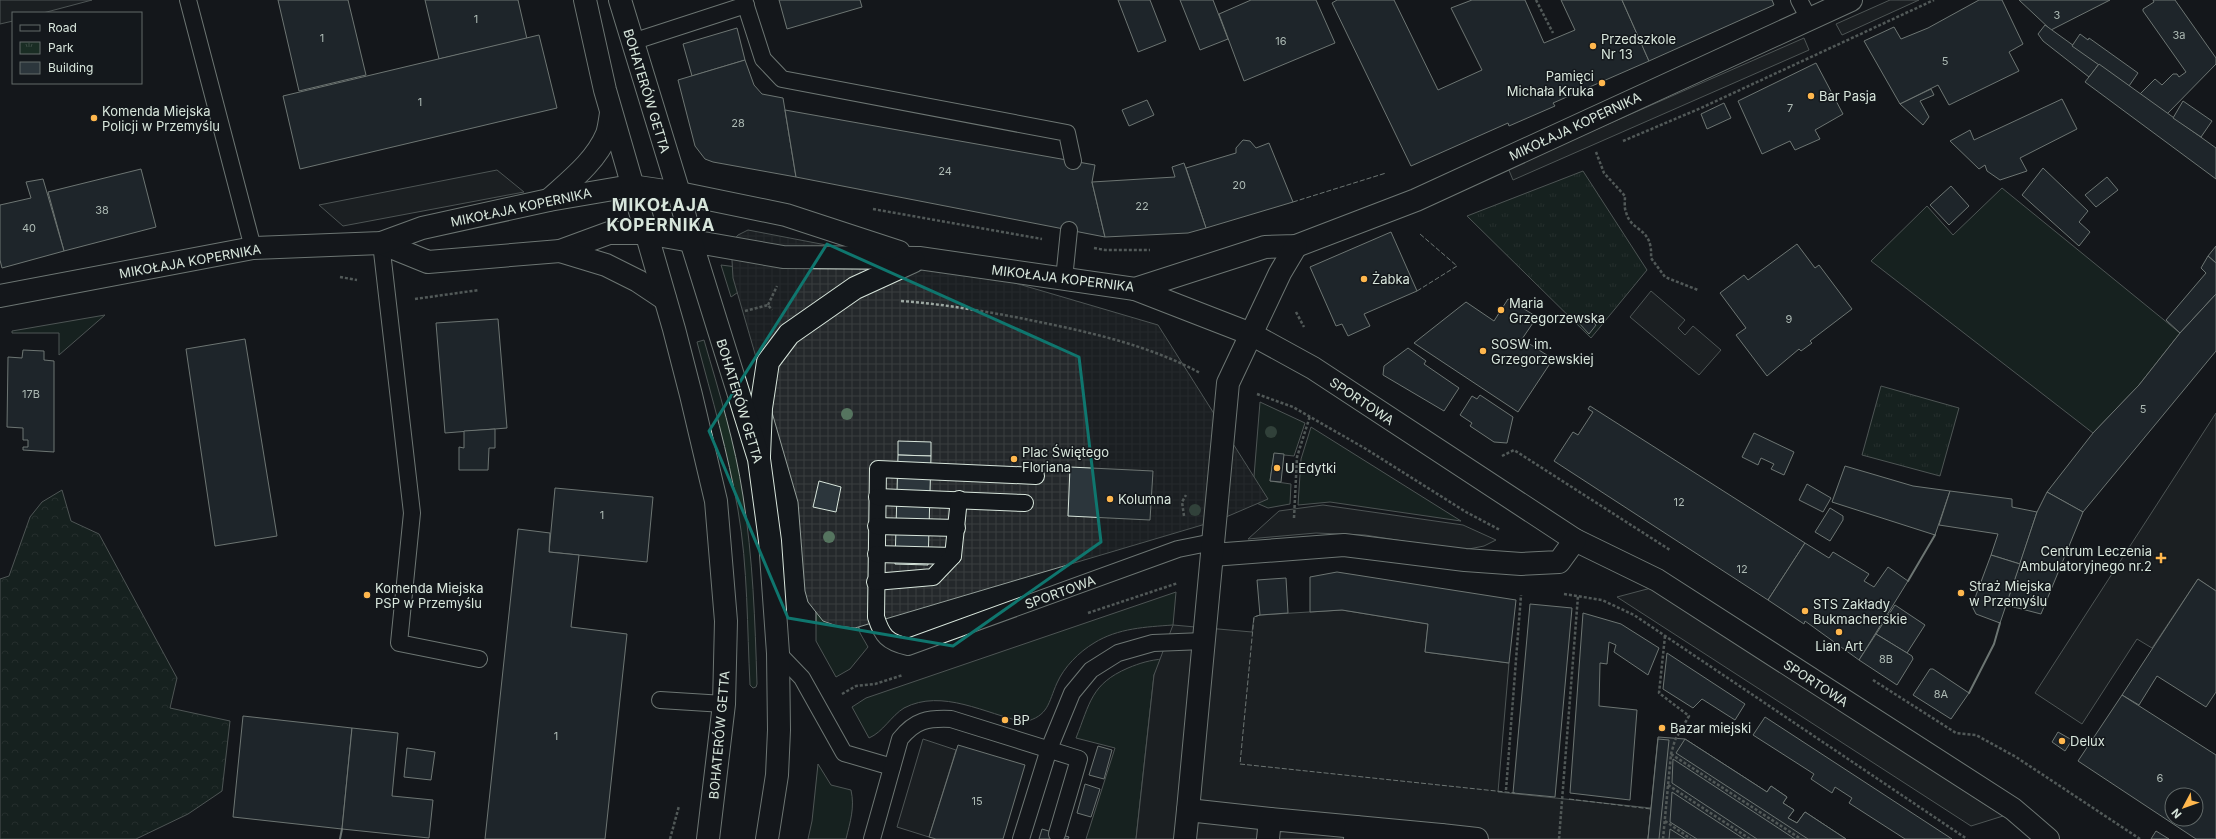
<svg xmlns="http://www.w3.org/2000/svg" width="2216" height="839" viewBox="0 0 2216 839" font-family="Inter,sans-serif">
	<defs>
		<pattern id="forest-crowns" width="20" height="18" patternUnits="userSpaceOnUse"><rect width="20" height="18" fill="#1a2d24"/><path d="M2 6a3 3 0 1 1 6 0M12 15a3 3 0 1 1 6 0" fill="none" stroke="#3b4b43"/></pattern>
		<pattern id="park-tufts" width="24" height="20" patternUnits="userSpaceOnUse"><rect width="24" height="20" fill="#1a2d24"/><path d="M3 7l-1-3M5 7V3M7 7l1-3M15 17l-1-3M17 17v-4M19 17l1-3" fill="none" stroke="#3b4b43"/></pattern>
		<pattern id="plaza-grid" width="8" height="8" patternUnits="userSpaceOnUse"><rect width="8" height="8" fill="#24282b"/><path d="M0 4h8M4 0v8" fill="none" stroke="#393d3f"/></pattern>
	</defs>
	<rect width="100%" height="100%" fill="#14181c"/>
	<!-- grass -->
	<g fill="#1a2d24" stroke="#939e99">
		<path d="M2002,188L2180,333L2139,385L2093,433L1871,261L1927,206L1953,235Z"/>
		<path d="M721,265L769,271L731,297Z"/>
		<path d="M105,315L59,355V333H12V331Z"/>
		<path d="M704,340C719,392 735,443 743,496C753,558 755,621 757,684L756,687L753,688L750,685C747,627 748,568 738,510C728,453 712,398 697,342Z"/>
		<path d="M1260,402L1305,423L1294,456L1274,454L1270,481L1291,484L1290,504L1268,508L1252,501Z"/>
		<path d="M1311,427L1461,521L1330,502L1298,505L1301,459Z"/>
		<path d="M1176,592L1173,625C1146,627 1118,628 1094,643C1079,652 1064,667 1057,683C1048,703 1049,716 1024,722C986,714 942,688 904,708C891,716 883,732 869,738L852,707L866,698Z"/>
		<path d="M816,607L857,619L860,633L868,647L850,669L836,677L816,641Z"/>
		<path d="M1163,659L1154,675L1136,839H1086L1115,748L1076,738C1090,703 1091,684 1128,668C1140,663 1150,660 1163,659Z"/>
		<path d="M818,764L831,785L851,790C855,808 850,822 846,839H808L812,821Z"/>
	</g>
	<!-- forest -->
	<path fill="url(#forest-crowns)" stroke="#939e99" d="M62,490L71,521L99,534L177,678L170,708L230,721L222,791L188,814L136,839H0V579L9,576L30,517L42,502Z"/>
	<!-- park -->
	<g fill="url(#park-tufts)" stroke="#939e99">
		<path d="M1583,171L1647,270L1591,338L1467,216Z"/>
		<path d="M1881,386L1959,408L1940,476L1862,455Z"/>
	</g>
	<!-- parking -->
	<g fill="#24282b" stroke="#939e99">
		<path d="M0,0H92L43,13H13V21L0,24Z"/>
		<path d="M1890,0H1919L1842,35L1836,24Z"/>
		<path d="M1804,38L1809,50L1513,180L1508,168Z"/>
		<path d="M497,170L524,192L343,226L319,205Z"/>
		<path d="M1651,291L1685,320L1678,328L1685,335L1693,326L1721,350L1699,375L1630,317Z"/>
		<path d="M2216,413V591L2198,579L2152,648L2137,639L2082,724L2035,693Z"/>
		<path d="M1323,505L1463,525L1496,540L1484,546L1469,549H1453L1365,535L1316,533L1248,539L1279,511Z"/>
		<path d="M1651,588L2003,816L1971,826L1617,597Z"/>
		<path d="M1342,610L1428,624L1425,652L1509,663L1498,792L1651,808L1648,839H1136L1154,675L1173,625L1252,632L1254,617L1260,615Z"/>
		<path d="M923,739L956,750L929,837L897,827Z"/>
	</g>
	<!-- plaza -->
	<path fill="url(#plaza-grid)" stroke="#939e99" d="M748,230L998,278L1158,325L1268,499L1219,520L855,628L837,626L823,621L808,602L805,591L798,502L733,278L731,243L738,235Z"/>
	<!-- building -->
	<g fill="#2c363c" stroke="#d8e6dc" fill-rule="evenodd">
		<path d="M278,0H348L366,75L299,91Z"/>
		<path d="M425,0H518L527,39L439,59Z"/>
		<path d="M779,0H860L862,7L787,29Z"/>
		<path d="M1118,0H1150L1166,41L1138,52Z"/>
		<path d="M1180,0H1213L1228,39L1200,50Z"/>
		<path d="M1251,0H1316L1335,43L1244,81L1219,14Z"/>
		<path d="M1337,0H1394L1438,90L1482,70L1451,8L1472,0H1525L1544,43L1575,30L1561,0H1622L1649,61L1553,103L1555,106L1509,126L1508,123L1411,166L1332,3Z"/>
		<path d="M1622,0H1772L1774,5L1649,61Z"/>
		<path d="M1979,0H2002L2023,44L2009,52L2019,71L1949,105L1938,85L1900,104L1864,41L1894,27L1901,39L1928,28Z"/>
		<path d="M2019,0H2110L2051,30Z"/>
		<path d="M2153,0H2175L2216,58V64L2167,114L2140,94L2155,79L2162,85L2173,74H2177L2179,77L2186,72L2143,11V9L2154,2Z"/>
		<path d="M2045,25L2099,64L2089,77L2043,41L2038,34Z"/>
		<path d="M737,28L745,60L692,76L683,44Z"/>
		<path d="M2080,34L2088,40L2089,38L2138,73L2129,86L2072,46Z"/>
		<path d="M539,35L557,108L300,169L283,96Z"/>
		<path d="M745,60L754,85L762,94L783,98L796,177L713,162L705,159L695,146L678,80Z"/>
		<path d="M1816,63L1843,114L1815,130L1820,139L1795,150L1790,141L1762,154L1738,101Z"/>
		<path d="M2099,64L2216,148V179L2085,82Z"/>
		<path d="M1931,89L1934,95L1920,101L1929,117L1923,125L1900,104Z"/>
		<path d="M2062,99L2077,129L2020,158L2027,171L2000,180L1987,171L1985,165L1979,169L1950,141L1970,130L1974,140Z"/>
		<path d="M1147,100L1154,115L1129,126L1122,110Z"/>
		<path d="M2183,101L2212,121L2201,137L2173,118Z"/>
		<path d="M1724,103L1731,118L1707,129L1701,114Z"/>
		<path d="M785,110L1095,165L1092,182L1105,237L796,177Z"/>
		<path d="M1243,140L1250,141L1256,148L1269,143L1293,202L1206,228L1186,168L1236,153V148Z"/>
		<path d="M1184,163L1206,228L1188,233L1105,237L1092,182L1175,177L1172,167Z"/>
		<path d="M2043,168L2088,211L2079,222L2090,232L2079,246L2022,195Z"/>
		<path d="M141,169L156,227L64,251L48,192Z"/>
		<path d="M2107,177L2118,190L2096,207L2085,195Z"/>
		<path d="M43,179L64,251L2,268L0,260V205L31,198L26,182Z"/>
		<path d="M1951,186L1969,206L1949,225L1930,205Z"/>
		<path d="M1391,232L1417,291L1364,314L1370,326L1348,336L1342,324L1336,326L1310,267Z"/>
		<path d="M1797,244L1815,268L1819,265L1852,309L1810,341L1812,343L1801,351L1799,349L1767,376L1736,335L1746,328L1720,293L1744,275L1748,280Z"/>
		<path d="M2216,246V263L2208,256Z"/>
		<path d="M2208,256L2216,263V294L2180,333L2166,320L2206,273L2201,268Z"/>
		<path d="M2216,294V351L2083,512L2047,492L2093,433L2139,385L2180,333Z"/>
		<path d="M1508,299L1537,317L1522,339L1553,359L1518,412L1414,343L1466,302L1494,321Z"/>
		<path d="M1584,314L1596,325L1589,334L1578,322Z"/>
		<path d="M498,319L507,428L445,433L436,323Z"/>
		<path d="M245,339L277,536L215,546L186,349Z"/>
		<path d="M1408,348L1426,361L1424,364L1459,388L1444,411L1383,375L1384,366Z"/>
		<path d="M23,350L44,351V360L54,361V452L23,450V447H28V440H23V428L7,427L8,357L22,358Z"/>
		<path d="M1480,395L1513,417L1507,443L1494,442L1470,426L1472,423L1460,415L1472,396L1477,399Z"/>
		<path d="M1590,406L1805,543L1768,600L1554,461L1573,432L1578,435L1593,412L1588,409Z"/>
		<path d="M495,429V448H489L488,470H459V447L464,448V431Z"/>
		<path d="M1754,433L1794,452L1784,475L1771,469L1774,464L1761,458L1758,465L1742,457Z"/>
		<path d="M898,441L931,442V456L898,455Z"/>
		<path d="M1274,453L1284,454L1281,482L1270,481Z"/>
		<path d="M898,455L931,456L928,565L895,564Z"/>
		<path d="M1845,466L1913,486L1950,491L1935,535L1832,502Z"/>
		<path d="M1070,467L1153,471L1150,520L1068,516Z"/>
		<path d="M819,481L841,487L836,512L813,507Z"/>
		<path d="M1807,484L1831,498L1823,512L1799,500Z"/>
		<path d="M555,488L653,497L647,562L549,552Z"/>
		<path d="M1950,491L2012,499V507L2037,512L2020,564L1991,555L1998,534L1939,525Z"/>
		<path d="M2047,492L2083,512L2041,614L2006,605L2037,512Z"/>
		<path d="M1830,508L1843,516V520L1830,541L1815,532Z"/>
		<path d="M518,529L550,533L549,552L579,555L571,627L627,634L605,839H485Z"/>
		<path d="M1805,543L1829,558L1833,552L1869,574L1864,581L1874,587L1888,567L1908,581L1859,660L1805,621L1804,624L1768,600Z"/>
		<path d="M1991,555L2020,564L2000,623L1976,614L1972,606Z"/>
		<path d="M1337,572L1516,600L1509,663L1425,652L1428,624L1342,610L1310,612V577Z"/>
		<path d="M1286,578L1288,613L1260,615L1257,580Z"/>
		<path d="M2198,579L2216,591V692L2206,707L2157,676L2139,705L2122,695Z"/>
		<path d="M1530,604L1572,608L1555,797L1513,793Z"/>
		<path d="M1895,605L1925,625L1907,653L1876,634Z"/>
		<path d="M1583,613L1621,624L1659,648L1648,675L1614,652L1616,645L1609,642L1607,664L1600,663L1599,706L1637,710L1630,800L1570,793Z"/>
		<path d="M1876,634L1912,656L1913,659L1897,685L1859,660Z"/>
		<path d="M1667,653L1745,704L1735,720L1702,699L1693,708L1663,689Z"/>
		<path d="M1930,669H1933L1969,693L1951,719L1913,695Z"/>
		<path d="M2122,695L2216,755V839H2196L2078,761ZM2172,795H2196V819H2172Z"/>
		<path d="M243,716L352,728L342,829L233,817Z"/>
		<path d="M1765,717L1952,839H1905L1849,803L1852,798L1835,787L1832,793L1811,779L1814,774L1753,735Z"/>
		<path d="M352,728L398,733L392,796L433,800L429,838L342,829Z"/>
		<path d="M2058,732L2072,740L2065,751L2052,742Z"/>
		<path d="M1658,737L1685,739L1767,792L1771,786L1787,797L1783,803L1794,810L1788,818L1797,823L1805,812L1846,839H1648Z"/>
		<path d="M1658,739L1669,740L1659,839H1648Z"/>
		<path d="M1685,739L1767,792L1771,786L1787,797L1783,803L1794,810L1788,818L1797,823L1805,812L1846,839H1808L1676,753Z"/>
		<path d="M958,745L1025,765L1003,839H936L929,837Z"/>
		<path d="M1098,746L1112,750L1104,779L1089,775Z"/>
		<path d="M407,748L435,752L431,780L404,777Z"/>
		<path d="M1673,759L1795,839H1757L1672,783Z"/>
		<path d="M1085,784L1100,789L1091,817L1077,813Z"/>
		<path d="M1672,792L1744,839H1697L1670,822Z"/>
		<path d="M1042,829L1069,837L1068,839H1039Z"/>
		<path d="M1670,829L1686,839H1669Z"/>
		<path d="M2156,831L2169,839H2151Z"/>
	</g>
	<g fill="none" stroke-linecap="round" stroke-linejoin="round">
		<defs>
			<g id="lane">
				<path d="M188,0L253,248"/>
				<path d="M744,0L763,59L782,79L1067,133L1073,161"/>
				<path d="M1799,0L1809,19"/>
				<path d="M632,42L746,5"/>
				<path d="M381,243L412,513L399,643L479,659"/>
				<path d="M1064,279L1069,230"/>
				<path d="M1036,476L878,469L876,617C882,636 887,642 908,647L1178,549L1213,542"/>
				<path d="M877,497L1025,503"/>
				<path d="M876,526L957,528"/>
				<path d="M876,554L953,556"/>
				<path d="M875,582L933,577L953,556L959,499"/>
				<path d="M778,653L802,678L844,753L892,767"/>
				<path d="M660,700L724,704"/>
				<path d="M872,839L900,739C915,720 928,718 951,719L1079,759L1057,834"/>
				<path d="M1021,839L1049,749L1072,693L1091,670L1118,653L1153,643L1204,641"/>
			</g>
			<g id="street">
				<path d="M549,200C570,181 596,161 607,134C609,128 610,120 611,113"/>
				<path d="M381,243L428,262L560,251L609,233H646L783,257L919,258L1135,289L1265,247L1296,246L1416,200L1851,0"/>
				<path d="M560,251L606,265L638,281L665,299"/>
				<path d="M1135,289L1251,334L1313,368L1575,540L1657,580L2013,809L2048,839"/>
				<path d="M0,296L253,248L381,243L422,228L549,200L631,186L679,193L786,215L899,252"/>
				<path d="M759,456L761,408L768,362L789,334L855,288L914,261"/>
				<path d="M1212,555L1344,545L1465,560L1521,564L1559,562L1575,540"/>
				<path d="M1188,810L1228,383L1280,273L1296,246"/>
				<path d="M1185,839L1188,810L1270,819"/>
				<path d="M1268,839L1270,819L1356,827"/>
				<path d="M1355,839L1356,827L1441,835"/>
				<path d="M1441,839V835L1477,839"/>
			</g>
			<g id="secondary">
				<path d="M585,0L605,90L674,329L691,395L716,501L726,621L724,704L708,839"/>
				<path d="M620,0L679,193L691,241L759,459L770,541L778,653L779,730L777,775L767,839"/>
			</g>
		</defs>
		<!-- lane casing -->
		<use href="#lane" stroke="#d8e6dc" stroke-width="18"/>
		<!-- street casing -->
		<use href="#street" stroke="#d8e6dc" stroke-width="24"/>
		<!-- secondary casing -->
		<use href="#secondary" stroke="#d8e6dc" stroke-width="24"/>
		<!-- path -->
		<g stroke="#9da8a2" stroke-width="2.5" stroke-dasharray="3 2" stroke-linecap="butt">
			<path d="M1536,0L1553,33"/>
			<path d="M1623,141L1701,108L1934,0"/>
			<path d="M1596,152L1604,173L1625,196C1625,201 1624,208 1626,212C1631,233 1653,226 1651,258L1665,277L1698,290"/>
			<path d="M873,209L1042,239"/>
			<path d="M1094,248L1105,250H1150"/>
			<path d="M340,277L357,280"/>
			<path d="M415,299L479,290"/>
			<path d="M901,301C943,304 984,311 1025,319C1084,331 1147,344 1200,373"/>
			<path d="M768,305L777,286"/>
			<path d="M745,311L768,305L772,310"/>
			<path d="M1296,312L1304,327"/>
			<path d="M1257,394L1293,407L1366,449L1466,512L1500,530"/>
			<path d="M1502,456L1514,450L1670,550"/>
			<path d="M1184,516L1182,502L1186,495"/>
			<path d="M1294,518L1297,457L1310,416"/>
			<path d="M1564,594L1602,600L1634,615L1967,839"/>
			<path d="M1088,613L1178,583"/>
			<path d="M1873,680L1956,733L1976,735L2016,757L2140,839"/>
			<path d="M842,694L856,686L875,684L903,675"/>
			<path d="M1671,754L1801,839"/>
			<path d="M1668,785L1750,839"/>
			<path d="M1506,790L1521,595"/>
			<path d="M1665,821L1691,839"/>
			<path d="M670,839L679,806"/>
			<path d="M1559,839L1578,596"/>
			<path d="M1663,839L1671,754L1675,740L1689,716L1659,693L1665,636"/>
		</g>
		<!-- lane -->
		<use href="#lane" stroke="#14181c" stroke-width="16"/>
		<!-- street -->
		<use href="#street" stroke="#14181c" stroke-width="22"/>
		<!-- secondary -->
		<use href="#secondary" stroke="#14181c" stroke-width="22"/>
		<!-- fence -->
		<g stroke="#d8e6dc" stroke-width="1" stroke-dasharray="5 2" stroke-linecap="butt">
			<path d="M1293,202L1386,173"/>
			<path d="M1417,291L1457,266L1420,234"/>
			<path d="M1260,615L1254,617L1240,764L1515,793"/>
			<path d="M1569,799L1651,809"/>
		</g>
		<!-- wall -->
		<g stroke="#d8e6dc" stroke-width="2">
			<path d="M1908,581L1935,535"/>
			<path d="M1969,693L1994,644L2000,623"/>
			<path d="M340,839L342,829"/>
		</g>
	</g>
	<!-- trees -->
	<g fill="#55745f">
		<circle cx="847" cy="414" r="6"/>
		<circle cx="1271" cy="432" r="6"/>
		<circle cx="1195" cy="510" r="6"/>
		<circle cx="829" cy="537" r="6"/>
	</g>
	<!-- marked area -->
	<path d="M0 0H2216V839H0ZM827,244L1079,357L1101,542L953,646L788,618L709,431Z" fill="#14181c" fill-opacity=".55" fill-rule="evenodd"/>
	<path fill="none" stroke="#0f766e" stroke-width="3" stroke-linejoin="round" d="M827,244L1079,357L1101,542L953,646L788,618L709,431Z"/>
	<!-- markers -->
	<g fill="#ffb74d" stroke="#14181c" stroke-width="1.5">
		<circle cx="1593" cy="46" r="4"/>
		<circle cx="1602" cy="83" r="4"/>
		<circle cx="1811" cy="96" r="4"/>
		<circle cx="94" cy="118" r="4"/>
		<circle cx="1364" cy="279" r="4"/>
		<circle cx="1501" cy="310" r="4"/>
		<circle cx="1483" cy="351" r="4"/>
		<circle cx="1014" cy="459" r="4"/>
		<circle cx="1277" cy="468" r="4"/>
		<circle cx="1110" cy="499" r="4"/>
		<path d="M2159 552h4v4h4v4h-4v4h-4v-4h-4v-4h4z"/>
		<circle cx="1961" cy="593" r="4"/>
		<circle cx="367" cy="595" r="4"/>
		<circle cx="1805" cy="611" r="4"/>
		<circle cx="1839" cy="632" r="4"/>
		<circle cx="1005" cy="720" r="4"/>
		<circle cx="1662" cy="728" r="4"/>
		<circle cx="2062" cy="741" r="4"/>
	</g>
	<g text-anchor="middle" stroke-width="3" stroke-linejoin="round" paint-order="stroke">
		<!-- number labels -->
		<g font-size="11" fill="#adbab4">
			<text x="2057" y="19">3</text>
			<text x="476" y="23">1</text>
			<text x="2179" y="39">3a</text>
			<text x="322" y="42">1</text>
			<text x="1281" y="45">16</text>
			<text x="1945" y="65">5</text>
			<text x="420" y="106">1</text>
			<text x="1790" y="112">7</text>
			<text x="738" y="127">28</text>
			<text x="945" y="175">24</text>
			<text x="1239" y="189">20</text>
			<text x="1142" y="210">22</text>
			<text x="102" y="214">38</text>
			<text x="29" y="232">40</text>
			<text x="1789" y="323">9</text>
			<text x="31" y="398">17B</text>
			<text x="2143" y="413">5</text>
			<text x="1679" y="506">12</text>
			<text x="602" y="519">1</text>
			<text x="1742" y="573">12</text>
			<text x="1886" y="663">8B</text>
			<text x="1941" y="698">8A</text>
			<text x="556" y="740">1</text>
			<text x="2160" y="782">6</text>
			<text x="977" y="805">15</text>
		</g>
		<!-- poi labels -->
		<g font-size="13" fill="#d8e6dc" stroke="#14181c" text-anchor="start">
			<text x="1601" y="44">Przedszkole<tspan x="1601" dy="15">Nr 13</tspan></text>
			<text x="1594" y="81" text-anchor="end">Pamięci<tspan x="1594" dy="15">Michała Kruka</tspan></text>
			<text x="1819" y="101">Bar Pasja</text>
			<text x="102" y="116">Komenda Miejska<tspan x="102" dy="15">Policji w Przemyślu</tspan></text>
			<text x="1372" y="284">Żabka</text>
			<text x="1509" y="308">Maria<tspan x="1509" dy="15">Grzegorzewska</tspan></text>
			<text x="1491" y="349">SOSW im.<tspan x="1491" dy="15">Grzegorzewskiej</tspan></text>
			<text x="1022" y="457">Plac Świętego<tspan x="1022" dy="15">Floriana</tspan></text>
			<text x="1285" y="473">U Edytki</text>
			<text x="1118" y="504">Kolumna</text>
			<text x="2152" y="556" text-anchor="end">Centrum Leczenia<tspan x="2152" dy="15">Ambulatoryjnego nr.2</tspan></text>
			<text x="1969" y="591">Straż Miejska<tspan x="1969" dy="15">w Przemyślu</tspan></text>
			<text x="375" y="593">Komenda Miejska<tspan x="375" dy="15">PSP w Przemyślu</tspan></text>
			<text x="1813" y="609">STS Zakłady<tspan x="1813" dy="15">Bukmacherskie</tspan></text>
			<text x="1839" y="651" text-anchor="middle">Lian Art</text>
			<text x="1013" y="725">BP</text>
			<text x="1670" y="733">Bazar miejski</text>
			<text x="2070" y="746">Delux</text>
		</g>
		<!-- street labels -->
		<g font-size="13" fill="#d8e6dc" stroke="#14181c">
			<text transform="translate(647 91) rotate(73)" y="5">BOHATERÓW GETTA</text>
			<text transform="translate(1575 126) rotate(-25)" y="5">MIKOŁAJA KOPERNIKA</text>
			<text transform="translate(521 207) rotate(-12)" y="5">MIKOŁAJA KOPERNIKA</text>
			<text transform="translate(190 261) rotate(-10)" y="5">MIKOŁAJA KOPERNIKA</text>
			<text transform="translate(1063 278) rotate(7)" y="5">MIKOŁAJA KOPERNIKA</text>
			<text transform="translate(740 401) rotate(73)" y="5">BOHATERÓW GETTA</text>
			<text transform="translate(1362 401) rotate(34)" y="5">SPORTOWA</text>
			<text transform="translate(1060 592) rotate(-20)" y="5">SPORTOWA</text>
			<text transform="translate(1816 683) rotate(33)" y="5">SPORTOWA</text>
			<text transform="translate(719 735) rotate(-85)" y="5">BOHATERÓW GETTA</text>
		</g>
		<!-- district labels -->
		<g font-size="17" font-weight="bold" letter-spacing="1" fill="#d8e6dc" stroke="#14181c">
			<text x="661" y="211">MIKOŁAJA<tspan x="661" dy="20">KOPERNIKA</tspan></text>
		</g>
	</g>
	<!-- legend -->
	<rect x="12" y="12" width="130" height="72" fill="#14181c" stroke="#626a69"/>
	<rect x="20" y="25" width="20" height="6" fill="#14181c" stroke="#626a69"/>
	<text x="48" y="32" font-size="12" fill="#d8e6dc">Road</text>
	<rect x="20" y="42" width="20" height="12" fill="url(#park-tufts)" stroke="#626a69"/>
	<text x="48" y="52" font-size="12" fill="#d8e6dc">Park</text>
	<rect x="20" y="62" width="20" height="12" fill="#2c363c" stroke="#626a69"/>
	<text x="48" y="72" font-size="12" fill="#d8e6dc">Building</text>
	<!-- north arrow -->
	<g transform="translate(2184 807) rotate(229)"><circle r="19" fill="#14181c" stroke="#626a69"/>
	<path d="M0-3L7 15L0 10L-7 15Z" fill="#ffb74d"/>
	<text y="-6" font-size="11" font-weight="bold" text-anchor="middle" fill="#d8e6dc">N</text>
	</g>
</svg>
